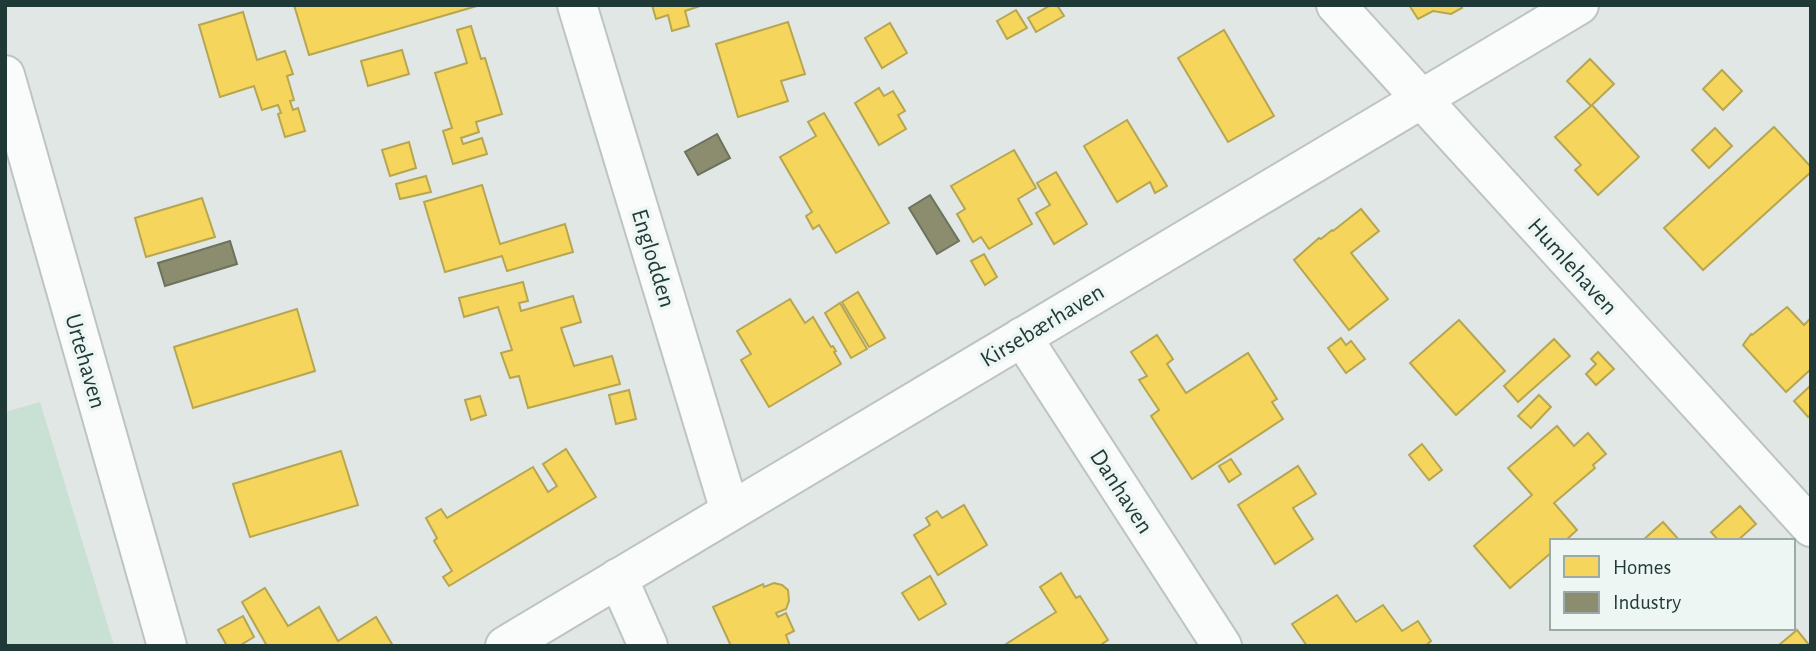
<svg xmlns="http://www.w3.org/2000/svg" width="1816" height="651" viewBox="0 0 1816 651" font-family="'Alegreya Sans',sans-serif">
	<rect width="100%" height="100%" fill="#e1e7e5"/>
	<!-- green -->
	<path fill="#c9e0d4" d="M40,402L114,646H5V412Z"/>
	<!-- homes -->
	<g fill="#f6d55c" stroke="#b6a651" stroke-width="2">
		<path d="M294,5H477V6L309,55Z"/>
		<path d="M652,5H703L685,11L689,26L672,31L668,15L656,19Z"/>
		<path d="M1051,5H1057L1064,16L1036,32L1028,18Z"/>
		<path d="M1409,5H1460L1462,8L1451,14L1433,11L1418,19Z"/>
		<path d="M1016,10L1027,28L1007,39L997,21Z"/>
		<path d="M243,12L257,60L285,51L293,74L287,76L294,100L290,101L293,110L298,108L305,131L285,137L278,114L281,113L278,105L262,110L254,86L220,97L199,25Z"/>
		<path d="M788,22L805,74L781,81L788,101L738,117L716,44Z"/>
		<path d="M890,23L907,53L882,68L865,38Z"/>
		<path d="M471,26L481,59L485,58L502,114L476,122L479,132L461,138L463,144L482,138L487,154L453,164L443,131L452,128L435,73L467,63L457,30Z"/>
		<path d="M1224,30L1274,116L1228,142L1178,58Z"/>
		<path d="M402,50L409,74L368,86L361,61Z"/>
		<path d="M1590,59L1614,84L1592,105L1639,157L1598,195L1575,170L1581,165L1555,137L1591,106L1567,81Z"/>
		<path d="M1722,70L1742,91L1723,110L1703,89Z"/>
		<path d="M879,88L884,96L893,91L905,111L898,115L906,129L879,145L855,103Z"/>
		<path d="M824,113L889,223L836,253L819,225L813,229L806,216L812,212L780,157L816,136L808,122Z"/>
		<path d="M1127,120L1167,186L1155,193L1150,182L1117,202L1084,146Z"/>
		<path d="M1774,127L1811,167V172L1703,270L1664,228Z"/>
		<path d="M1715,128L1732,146L1709,168L1692,150Z"/>
		<path d="M409,142L416,168L390,176L382,150Z"/>
		<path d="M1014,150L1036,188L1018,199L1032,224L989,249L981,237L973,242L957,214L965,209L951,186Z"/>
		<path d="M1056,172L1087,224L1054,244L1036,213L1050,205L1037,183Z"/>
		<path d="M426,176L431,192L400,199L396,184Z"/>
		<path d="M482,185L500,244L565,224L573,252L507,271L502,256L445,272L424,202Z"/>
		<path d="M202,198L215,237L146,257L135,218Z"/>
		<path d="M1361,209L1379,231L1351,253L1388,299L1349,330L1294,260L1319,238L1321,239L1332,230L1333,231Z"/>
		<path d="M984,254L997,277L985,285L971,261Z"/>
		<path d="M523,282L528,301L519,303L521,311L573,296L581,322L561,328L574,366L612,356L620,384L528,408L519,376L510,378L501,353L512,350L498,307L464,317L459,298Z"/>
		<path d="M858,292L885,338L869,347L842,302Z"/>
		<path d="M790,299L805,323L813,317L831,347L833,346L836,351L834,352L841,364L769,407L741,360L751,354L737,331Z"/>
		<path d="M840,303L867,349L851,358L825,313Z"/>
		<path d="M1787,307L1804,325L1809,320L1811,322V369L1786,392L1743,345L1751,334L1752,335Z"/>
		<path d="M297,309L315,371L193,408L174,347Z"/>
		<path d="M1459,320L1505,371L1456,415L1410,363Z"/>
		<path d="M1157,335L1173,359L1167,364L1186,393L1248,353L1277,399L1272,402L1283,419L1192,479L1151,416L1159,410L1139,380L1147,376L1131,352Z"/>
		<path d="M1341,338L1346,345L1351,341L1365,359L1346,373L1328,348Z"/>
		<path d="M1554,339L1570,356L1518,402L1504,386Z"/>
		<path d="M1598,352L1614,369L1596,385L1586,374L1596,364L1591,359Z"/>
		<path d="M1811,385V415L1808,417L1794,401Z"/>
		<path d="M629,390L636,419L616,424L609,395Z"/>
		<path d="M1539,395L1551,407L1531,428L1518,416Z"/>
		<path d="M480,396L486,415L471,420L465,400Z"/>
		<path d="M1557,426L1574,446L1588,433L1606,454L1593,465L1595,468L1554,503L1577,530L1565,541H1552V552L1510,588L1474,546L1532,495L1508,468Z"/>
		<path d="M1422,444L1442,470L1429,480L1409,455Z"/>
		<path d="M566,449L596,497L449,586L443,577L452,571L434,541L437,538L426,518L441,509L447,518L533,467L548,492L557,486L543,464Z"/>
		<path d="M341,451L358,505L250,537L233,484Z"/>
		<path d="M1231,459L1241,474L1229,482L1219,466Z"/>
		<path d="M1298,466L1316,494L1293,508L1313,539L1275,564L1238,505Z"/>
		<path d="M964,505L987,545L938,575L914,535L930,525L926,518L937,511L942,518Z"/>
		<path d="M1740,506L1756,524L1737,541H1719L1711,532Z"/>
		<path d="M1663,522L1680,541H1642Z"/>
		<path d="M1061,573L1076,598L1080,596L1108,640L1099,646H1003L1056,612L1040,587Z"/>
		<path d="M930,576L946,604L919,620L902,593Z"/>
		<path d="M774,583L782,585L788,590L789,601L786,609L776,613L778,617L786,613L794,631L786,635L790,646H731L713,607L763,584L764,587Z"/>
		<path d="M265,588L288,626L319,607L338,641L376,617L392,644L388,646H267L242,602Z"/>
		<path d="M1337,595L1356,622L1383,605L1402,631L1418,621L1431,641L1425,646H1307L1292,624Z"/>
		<path d="M243,616L254,637L239,646H227L218,630Z"/>
		<path d="M1797,630L1810,646H1779V645Z"/>
	</g>
	<!-- industry -->
	<g fill="#8c8c6e" stroke="#6b735e" stroke-width="2">
		<path d="M717,134L730,158L698,175L685,152Z"/>
		<path d="M930,195L959,241L937,254L909,208Z"/>
		<path d="M230,241L237,264L165,286L158,263Z"/>
	</g>
	<g fill="none" stroke-linecap="round" stroke-linejoin="round">
		<defs>
			<g id="street">
				<path d="M577,5L730,511"/>
				<path d="M1336,5L1811,527"/>
				<path d="M5,75L167,646"/>
				<path d="M1022,337L1222,646"/>
				<path d="M618,578L648,646"/>
				<path d="M505,646L1579,5"/>
			</g>
		</defs>
		<!-- street casing -->
		<use href="#street" stroke="#bec4c2" stroke-width="42"/>
		<!-- street -->
		<use href="#street" stroke="#fafbfb" stroke-width="38"/>
	</g>
	<g text-anchor="middle" stroke-width="7" stroke-linejoin="round" paint-order="stroke">
		<!-- street labels -->
		<g font-size="24" fill="#1f3937" stroke="#eef6f4">
			<text transform="translate(654 258) rotate(73)" y="8">Englodden</text>
			<text transform="translate(1573 266) rotate(48)" y="8">Humlehaven</text>
			<text transform="translate(1042 325) rotate(-31)" y="8">Kirsebærhaven</text>
			<text transform="translate(86 361) rotate(74)" y="8">Urtehaven</text>
			<text transform="translate(1122 491) rotate(57)" y="8">Danhaven</text>
		</g>
	</g>
	<!-- border -->
	<rect width="1816" height="651" fill="none" stroke="#1f3937" stroke-width="14"/>
	<!-- legend -->
	<rect x="1550" y="539" width="245" height="91" fill="#eef6f4" stroke="#9baaa8" stroke-width="2"/>
	<rect x="1564" y="556" width="35" height="21" fill="#f6d55c" stroke="#9baaa8" stroke-width="2"/>
	<text x="1613" y="574" font-size="21" fill="#1f3937">Homes</text>
	<rect x="1564" y="592" width="35" height="21" fill="#8c8c6e" stroke="#9baaa8" stroke-width="2"/>
	<text x="1613" y="609" font-size="21" fill="#1f3937">Industry</text>
</svg>
